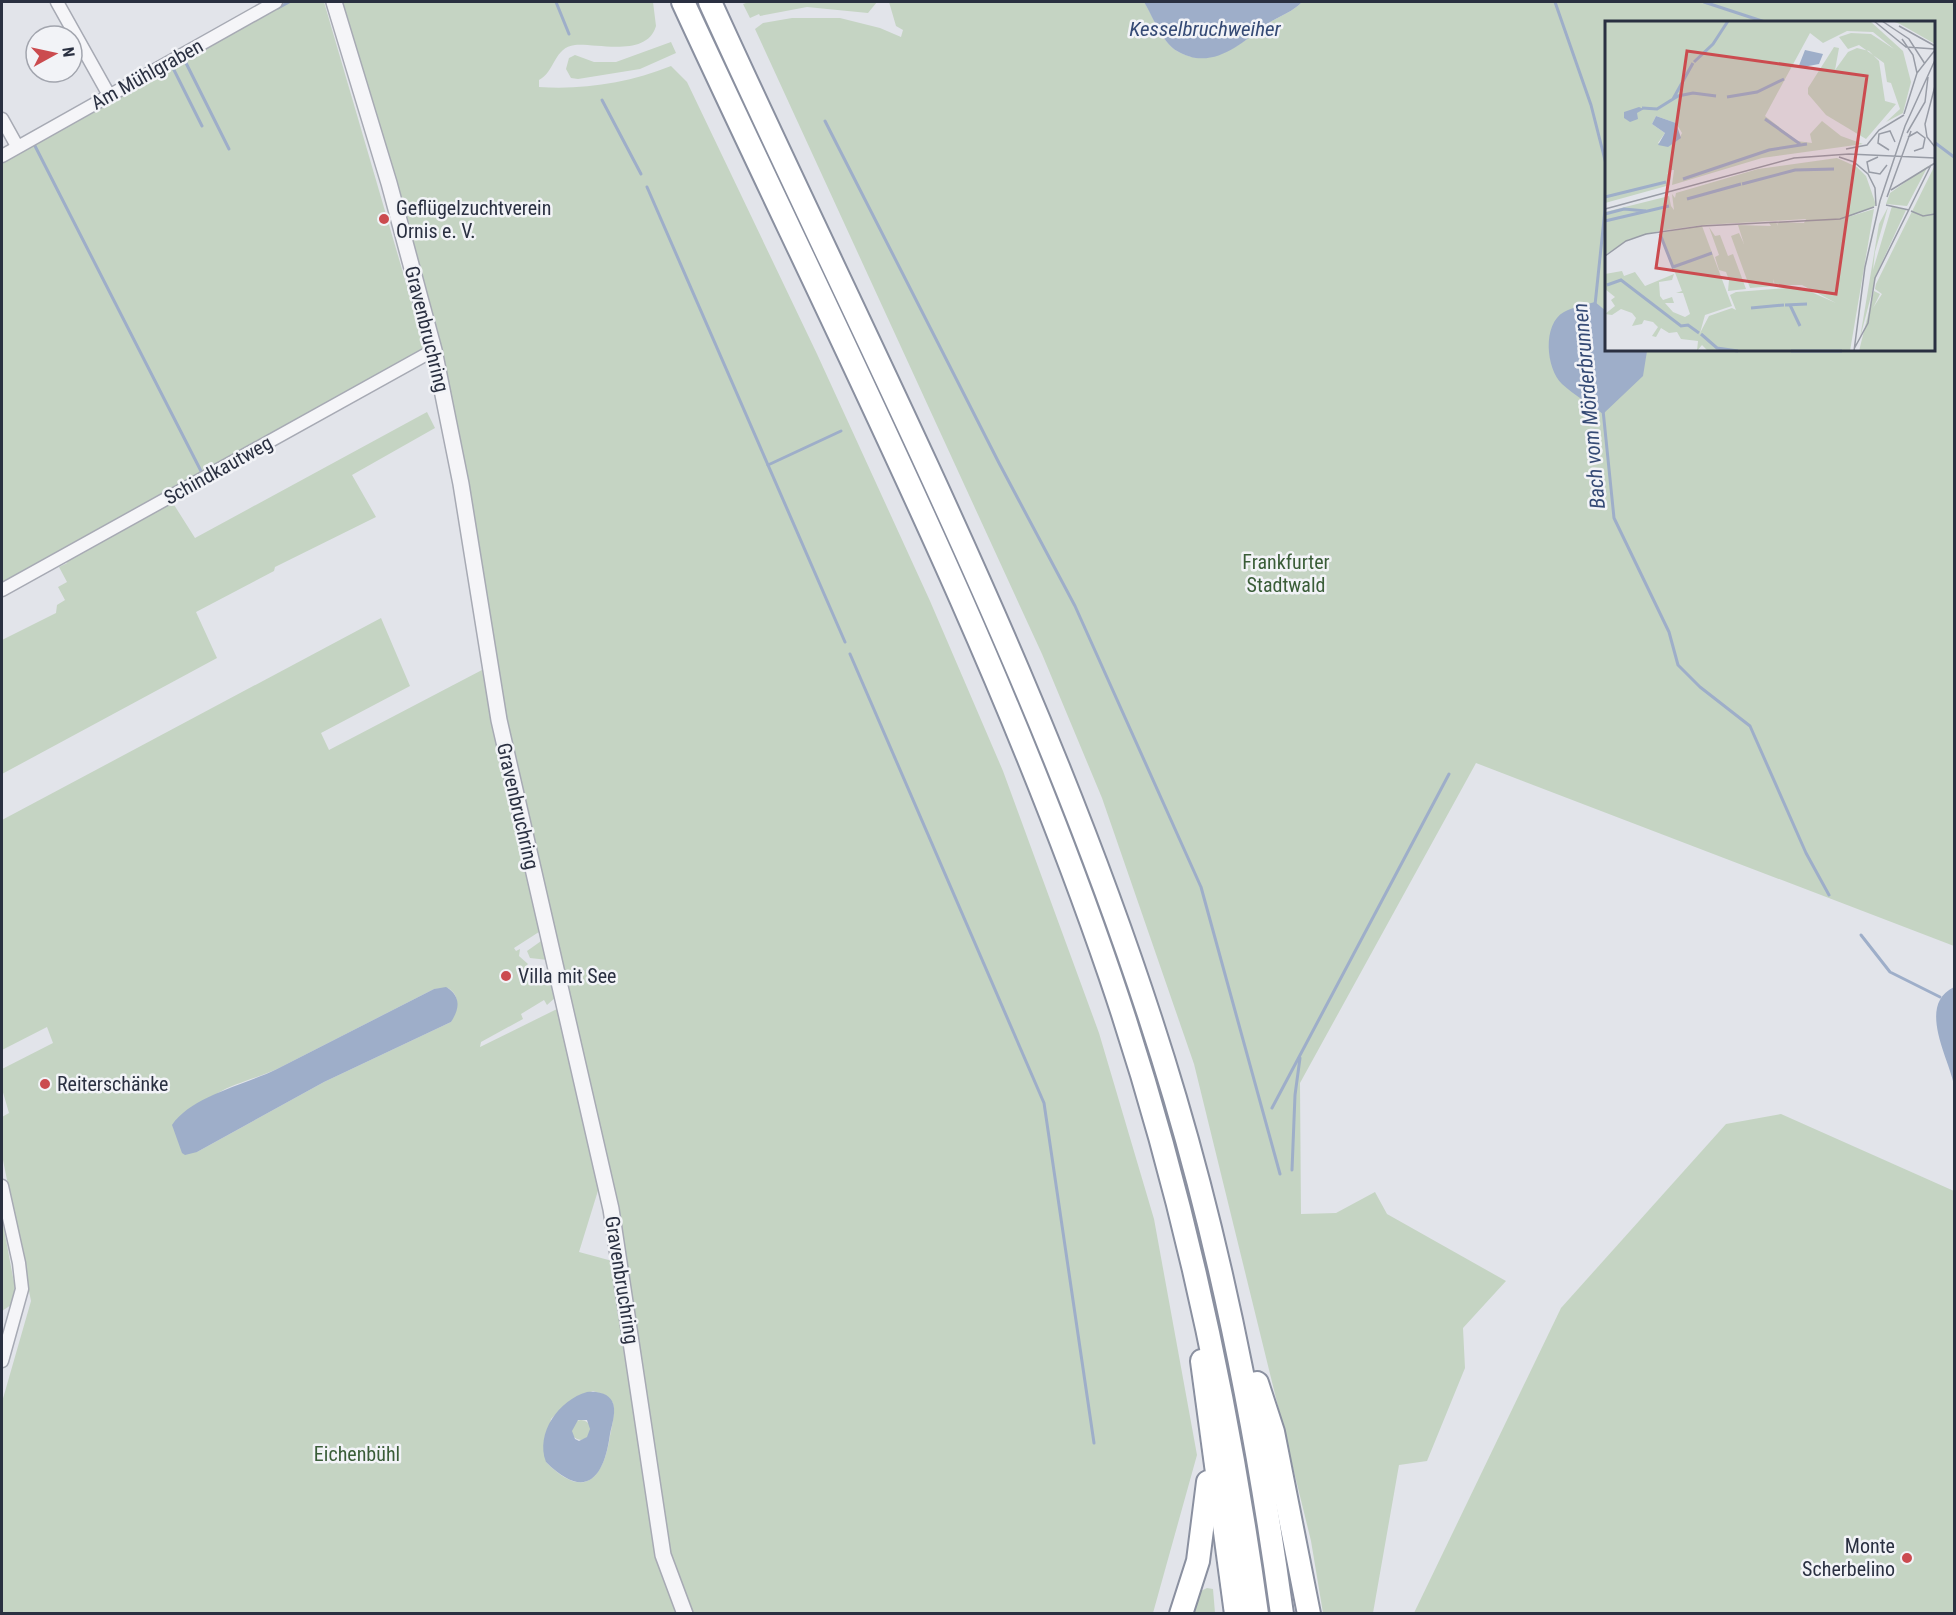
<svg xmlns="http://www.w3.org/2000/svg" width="1956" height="1615" viewBox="0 0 1956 1615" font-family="'Roboto Condensed',sans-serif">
	<rect width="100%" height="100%" fill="#e2e4ea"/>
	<!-- green -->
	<g fill="#c5d4c3" fill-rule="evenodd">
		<path d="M286,2H324L425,348L330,403L2,583V160Z"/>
		<path d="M339,2H653L656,26C647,58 596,43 575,45C554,47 555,72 539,80V87C583,90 629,83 671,66L687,82L817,354L930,601L1003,771L1099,1033L1154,1219L1197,1455L1153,1613H689L671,1567L615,1211L496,678L472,521Z"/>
		<path d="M749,2H877L868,13L807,7L760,16L759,14L750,18L743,4Z"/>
		<path d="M889,2H1144C1153,16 1162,42 1177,51C1209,70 1240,45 1264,26C1276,17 1292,13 1302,2H1954V946L1476,763L1300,1083L1301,1214L1336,1213L1375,1192L1387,1214L1506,1281L1463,1328L1465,1368L1427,1461L1399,1465L1373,1613H1323L1311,1541L1194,1064L1102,798L1042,654L755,29L763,23L792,18H840L880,28L901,37L903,30L896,26ZM1606,22H1934V350H1606Z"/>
		<path d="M671,42L676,53L640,69L578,79L571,78L566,69L569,58L575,55L594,62H616Z"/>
		<path d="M427,412L435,428L352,475L376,517L275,567L274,571L196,612L217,658L2,774V640L56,613L57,605L65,600L58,587L67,582L59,567L67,563L66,558L171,500L195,538Z"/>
		<path d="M381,618L410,686L321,733L329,750L482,670L500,761L542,930L514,948L516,951L520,949L519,956L528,964L525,967L534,982L542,977L540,974L551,970L556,997L547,1005L544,1000L521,1014L523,1019L481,1042L480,1047L559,1008L601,1181L579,1252L616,1262L681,1613H2V1402L31,1301L2,1155V1117L9,1113L2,1089V1069L53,1043L47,1027L2,1050V820ZM448,988C462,997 456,1008 451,1022L324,1082L197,1152L218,1093C232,1084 260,1077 277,1069L434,989ZM593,1391L605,1395L613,1403C615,1414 612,1425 610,1436C603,1481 583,1500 546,1462L551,1419L569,1402Z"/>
		<path d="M544,939L548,960L530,958L527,951Z"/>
		<path d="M1781,1114L1954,1191V1613H1414L1561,1308L1726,1124Z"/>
		<path d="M2,1219L16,1293L14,1303L2,1311Z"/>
		<circle cx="581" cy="1430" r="10"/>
		<path d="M1207,1588L1213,1589L1215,1613L1192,1614L1201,1591Z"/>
	</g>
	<!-- water -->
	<g fill="#9eaec9" fill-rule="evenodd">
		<path d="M1144,2H1302C1292,13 1276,17 1264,26C1239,46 1210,71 1177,51C1162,42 1153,17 1144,2Z"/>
		<path d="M1595,302L1606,311V350L1647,351L1643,376L1603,414C1590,404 1574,395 1562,384C1546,369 1542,324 1564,312C1573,307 1585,305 1595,302Z"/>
		<path d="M446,987C461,996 460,1008 451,1022L324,1082L197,1152L185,1155L182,1153L172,1125C191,1096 247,1084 277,1069L434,989Z"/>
		<path d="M1954,987V1085C1948,1056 1917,1005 1954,987Z"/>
		<path d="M587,1392C596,1391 608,1393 612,1401C617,1410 612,1424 610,1434C604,1479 585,1501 546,1462C535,1433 559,1400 587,1392ZM578,1420H587L590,1429L587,1437L579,1441L575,1439L572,1431Z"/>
	</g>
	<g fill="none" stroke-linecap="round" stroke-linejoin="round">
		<!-- stream -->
		<g stroke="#9eaec9" stroke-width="3">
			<path d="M556,2L569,34"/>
			<path d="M1555,2L1591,105L1606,164L1605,210L1595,305"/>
			<path d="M1704,2L1765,22"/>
			<path d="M278,8L289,2"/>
			<path d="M184,59L229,149"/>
			<path d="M172,66L202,126"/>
			<path d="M602,100L641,174"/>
			<path d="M825,121L999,463L1075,606L1201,887L1280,1174"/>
			<path d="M1934,142L1954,157"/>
			<path d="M34,144L202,473"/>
			<path d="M647,187L845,642"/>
			<path d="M1603,410L1614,518L1669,632L1678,665L1700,687L1750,726L1806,853L1829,895"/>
			<path d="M768,465L841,431"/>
			<path d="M850,654L1044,1103L1094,1443"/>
			<path d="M1861,935L1890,972L1940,997"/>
			<path d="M1272,1108L1449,774"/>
			<path d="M1292,1170L1295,1095L1300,1058"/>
		</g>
		<defs>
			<g id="minor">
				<path d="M57,2L109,95"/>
				<path d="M2,119L17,146"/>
				<path d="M2,156L276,2"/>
				<path d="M2,590L434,350"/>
				<path d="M2,1186L19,1263L22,1289L2,1361"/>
			</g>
			<path id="tertiary" d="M334,2L389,183L434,350L461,484L499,720L611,1209L663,1555L685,1614"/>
			<g id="motorway">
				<path d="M683,2C831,323 995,639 1110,975C1181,1183 1227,1396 1257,1614"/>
				<path d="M710,2C874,363 1062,716 1175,1098C1225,1267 1258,1439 1282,1614"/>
				<path d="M1202,1361L1236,1614"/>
				<path d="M1257,1383L1273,1432L1309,1614"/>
				<path d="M1181,1614L1198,1561L1208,1482"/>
			</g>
		</defs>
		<!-- minor casing -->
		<use href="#minor" stroke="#a7aab4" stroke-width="15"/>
		<!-- tertiary casing -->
		<use href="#tertiary" stroke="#a7aab4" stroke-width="18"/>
		<!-- motorway casing -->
		<use href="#motorway" stroke="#8a90a0" stroke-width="26"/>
		<!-- minor -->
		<use href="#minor" stroke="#f5f5f8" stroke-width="12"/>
		<!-- tertiary -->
		<use href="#tertiary" stroke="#f5f5f8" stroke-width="15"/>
		<!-- motorway -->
		<use href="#motorway" stroke="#fff" stroke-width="22"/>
	</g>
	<!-- markers -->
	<g fill="#cb4b4f" stroke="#f2f3f7" stroke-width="2">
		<circle cx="384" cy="219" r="6"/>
		<circle cx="506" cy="976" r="6"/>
		<circle cx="45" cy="1084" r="6"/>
		<circle cx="1907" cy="1558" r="6"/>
	</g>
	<g text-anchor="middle" stroke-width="5" stroke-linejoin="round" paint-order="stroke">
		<!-- street labels -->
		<g font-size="20" fill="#2a3041" stroke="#f2f3f7">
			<text transform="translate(147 74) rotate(-29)" y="7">Am Mühlgraben</text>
			<text transform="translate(427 329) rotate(76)" y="7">Gravenbruchring</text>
			<text transform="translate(218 470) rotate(-29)" y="7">Schindkautweg</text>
			<text transform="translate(518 806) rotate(77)" y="7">Gravenbruchring</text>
			<text transform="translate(622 1280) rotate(81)" y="7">Gravenbruchring</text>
		</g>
		<!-- poi labels -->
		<g font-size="20" fill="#2a3041" stroke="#f2f3f7" text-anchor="start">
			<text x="396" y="215">Geflügelzuchtverein<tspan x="396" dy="23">Ornis e. V.</tspan></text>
			<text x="518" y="983">Villa mit See</text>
			<text x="57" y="1091">Reiterschänke</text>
			<text x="1895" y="1553" text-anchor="end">Monte<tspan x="1895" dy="23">Scherbelino</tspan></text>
		</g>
		<!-- park labels -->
		<g font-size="20" fill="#3a5d38" stroke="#f2f3f7">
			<text x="1286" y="569">Frankfurter<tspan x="1286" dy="23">Stadtwald</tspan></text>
			<text x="357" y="1461">Eichenbühl</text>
		</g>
		<!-- water labels -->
		<g font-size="21" font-style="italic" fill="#354a75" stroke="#f2f3f7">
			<text x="1205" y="36">Kesselbruchweiher</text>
			<text transform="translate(1589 406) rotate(-95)" y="7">Bach vom Mörderbrunnen</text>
		</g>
	</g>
	<!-- overview -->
	<g transform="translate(1605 21)">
		<rect width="330" height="330" fill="#e2e4ea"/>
		<path d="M0,0H265L298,30L306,61L298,92L281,101L295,88L286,62L282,61L279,42L254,24L243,28L234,16L246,12L266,13L289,28L268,11L242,10L218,22L205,12L160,95L192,120L207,122L205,113L217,100L236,115L258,123L157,137L67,164L69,149H65L62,153L66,150L65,164L0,182ZM51,95L71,102L77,112L74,118L65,124L53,122L60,112L47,103ZM287,0H330V23L295,3ZM229,26L234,27L230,49L243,31L252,27L264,30L274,40L280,80L291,83L261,118L221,94L203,73V67ZM232,137L252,146L261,155L270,181V185L243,196L269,188L245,330H103L97,324L92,330L93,320L76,318L72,311L64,312L56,307L51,316L47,315L53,306L48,301L39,299L37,303L27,305L31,297L27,292L16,288L7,294L0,293L10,285L6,279L10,276L0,268V253L17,250L19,255L30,251L40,265L69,253L67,259L54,261L55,275L58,279L67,276L69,282H60L68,291L80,296L85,293L78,272H71L77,270L55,212L97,205L127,285L100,294L95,312L104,295L127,287L131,289L125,274L131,271L195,266L231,282L197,264H170L168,258L169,265L145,267L126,215L134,212L139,223L133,204L166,205L164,202L171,201L173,205L172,201L199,202L201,198L99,204L54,210L24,218L0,234V191L64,175L66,185L69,189L67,173L70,177L71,172L153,148ZM330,144V330H254L269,270L275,273L268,287L277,273L270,268L271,263ZM323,145L302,185L281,183L285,172ZM287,185L301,189L272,252L255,317L274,203L283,186L270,231L268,249ZM104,206L110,215L115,214L123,235L128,233L141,268L123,270L124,259L121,251L114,249L110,236L114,234Z" fill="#c5d4c3" fill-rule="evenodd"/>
		<path d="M200,29L218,33L214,43L193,47ZM34,86L39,88L32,92L33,98L25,101L19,97V91ZM51,95L71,102L76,117L63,126L53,124L60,112L47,103Z" fill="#9eaec9"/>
		<path fill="none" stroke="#9eaec9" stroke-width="3" d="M89,41L108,23L123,0M122,76L152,71L179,58M68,78L88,42M37,87L52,88L73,75L88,72L111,75M160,98L195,123M78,158L164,129L202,123M137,163L190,149L229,148M0,176L61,161M82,178L136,163M0,193L19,188L41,190M0,200L64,185M55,213L68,246L107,232M2,264L16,259L76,305L83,304L94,312M180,284L202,283M185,284L195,305M146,287L179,284M96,313L112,327L133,330M186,330H237"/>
		<path fill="none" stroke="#989ca6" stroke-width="1.5" d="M269,0L301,26L330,28M277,0L304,18L320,43M294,5L330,25M297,18L308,34L312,52M330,65L320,103L322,116L330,126M299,93L312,52L330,29M302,112L320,81L323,56M303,116L312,111L320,117L318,127L309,130M241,128L262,124L274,109L299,94M284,129L273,122L274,113L285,110L290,121M234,136L249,141L263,153L270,167L271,185M273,136L262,141L264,151L275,153L282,144M286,169L330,142M282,176L306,110M281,184L304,189M0,188L189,137L244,133L330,137M306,190L318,195L330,193M0,235L21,220L41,213L97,205L235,198L269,186M249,328L263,302L270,257L326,144M249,330L260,246L275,180L300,105L330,39"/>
		<path fill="#cb4b4f" fill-opacity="0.15" stroke="#cb4b4f" stroke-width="3" d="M82,30L262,55L231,273L51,247Z"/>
		<rect width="330" height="330" fill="none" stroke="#2a3041" stroke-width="3"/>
	</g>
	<!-- border -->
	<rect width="1956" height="1615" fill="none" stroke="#2a3041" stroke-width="6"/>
	<!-- north arrow -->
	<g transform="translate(54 54) rotate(82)"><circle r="28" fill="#f2f3f7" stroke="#a2a5ae" stroke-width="1.5"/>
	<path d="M0-4.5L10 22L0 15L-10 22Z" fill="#cb4b4f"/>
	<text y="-9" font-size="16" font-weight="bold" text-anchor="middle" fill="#2a3041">N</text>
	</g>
</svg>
